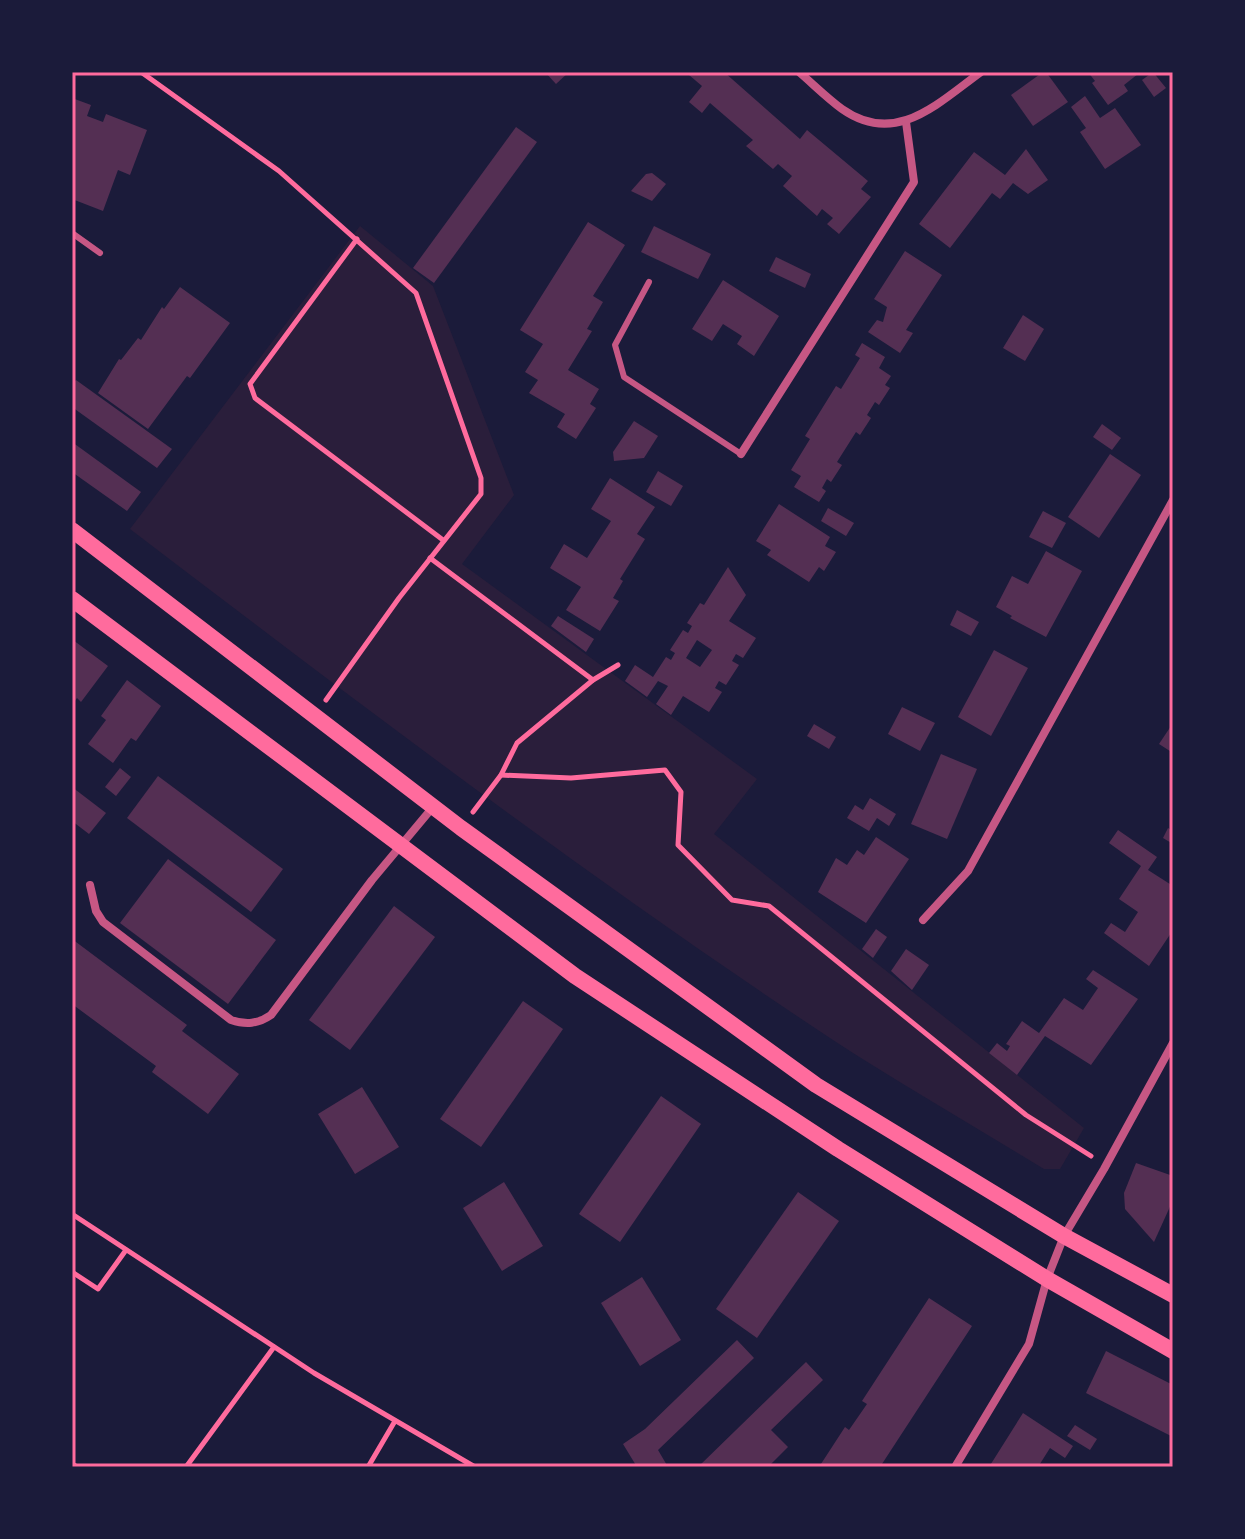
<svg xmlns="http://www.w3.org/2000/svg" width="1245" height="1539" viewBox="0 0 1245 1539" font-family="Lato,sans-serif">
	<rect width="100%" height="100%" fill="#1b1b3a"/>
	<!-- green -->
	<path fill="#2a1e3b" d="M360,226L433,286L514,495L462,564L757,779L714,834L1084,1128L1060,1169H1044C974,1126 902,1085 833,1040C591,880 361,705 130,529Z"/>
	<!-- building -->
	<g fill="#542f53" fill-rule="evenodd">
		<path d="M545,72H569L556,84Z"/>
		<path d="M691,72H724L800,139L807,130L868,181L861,189L871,197L839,234L827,224L833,218L822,209L817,216L783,186L792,176L778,164L773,169L746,146L753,140L710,103L702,113L689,102L702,86L689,75Z"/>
		<path d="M1043,72H1046L1068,102L1033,126L1011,95Z"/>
		<path d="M1088,72H1137L1138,74L1124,85L1128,91L1108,105L1092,83L1095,81Z"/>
		<path d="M1153,72L1166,88L1154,97L1142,80Z"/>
		<path d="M1085,96L1100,118L1115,108L1141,145L1105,169L1080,132L1086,128L1071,107Z"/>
		<path d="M72,98L91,105L87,116L103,122L106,114L147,130L130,175L118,170L103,211L72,199Z"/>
		<path d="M516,127L537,142L434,283L413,268Z"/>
		<path d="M1026,149L1048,180L1028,194L1013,183L1000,199L992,193L950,248L919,224L974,152L1005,175Z"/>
		<path d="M652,173L666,184L652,201L631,191L646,174Z"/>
		<path d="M588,222L625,245L593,296L603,302L587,329L592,331L568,370L599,389L590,404L596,408L576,439L557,427L565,414L529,393L538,380L525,372L543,344L520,330Z"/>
		<path d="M654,226L711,254L698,279L641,252Z"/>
		<path d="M905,251L942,275L906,330L913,333L900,353L868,332L877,320L883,322L887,307L874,299Z"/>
		<path d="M776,257L811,274L805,288L769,271Z"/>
		<path d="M723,280L779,316L754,356L737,344L742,336L723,324L712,341L692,329Z"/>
		<path d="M180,287L230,323L190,378L187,376L148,429L98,393L119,359L121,360L138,338L141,340L162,307L164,309Z"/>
		<path d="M1023,315L1044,329L1025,361L1003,348Z"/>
		<path d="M862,343L885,357L879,368L891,376L885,385L890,388L879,405L875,402L867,415L871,418L860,435L856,432L837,462L842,465L831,482L827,479L822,488L826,491L819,502L794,487L801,476L791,470L810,439L805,436L836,386L841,389L860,358L855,355Z"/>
		<path d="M76,380L172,449L157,468L72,407V385Z"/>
		<path d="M634,421L658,436L644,458L614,461L613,452Z"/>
		<path d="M1102,424L1121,438L1112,450L1093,437Z"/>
		<path d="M72,442L141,492L127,511L72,472Z"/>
		<path d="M1110,454L1141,475L1099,538L1068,517Z"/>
		<path d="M658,471L683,486L671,506L646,492Z"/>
		<path d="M610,478L655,507L637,534L645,539L620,579L623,581L613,598L619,601L600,631L566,610L581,587L550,568L564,544L587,558L611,521L591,509Z"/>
		<path d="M779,504L830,537L825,546L836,552L824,571L819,567L809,582L767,555L771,550L756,541Z"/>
		<path d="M828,508L854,523L846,536L821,521Z"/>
		<path d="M1043,511L1066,523L1052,548L1029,537Z"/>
		<path d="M1046,551L1082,571L1046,637L1010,618L1012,616L996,607L1012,576L1028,584Z"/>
		<path d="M728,567L746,595L729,621L756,638L743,658L736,654L732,661L739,665L726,685L719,681L715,688L722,692L709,712L683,696L671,715L656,704L668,686L658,681L647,697L625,681L635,665L653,677L666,657L671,660L675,653L670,650L683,630L688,633L692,626L687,623L700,603L704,605ZM697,640L712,650L700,667L686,658Z"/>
		<path d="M957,610L979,622L971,636L950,625Z"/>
		<path d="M558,616L594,639L586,652L551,626Z"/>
		<path d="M73,640L108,666L81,702L77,698L72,705Z"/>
		<path d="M994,650L1028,668L991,736L958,717Z"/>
		<path d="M127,680L161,706L136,741L131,738L113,763L88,744L106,720L101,716Z"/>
		<path d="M902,707L935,723L920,751L888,734Z"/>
		<path d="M1173,723V753L1159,744Z"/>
		<path d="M814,724L836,737L829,749L807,736Z"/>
		<path d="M941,754L977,769L947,839L911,824Z"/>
		<path d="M120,768L131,777L116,796L105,787Z"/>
		<path d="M158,776L283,869L251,912L127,818Z"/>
		<path d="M72,787L106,813L89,834L72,821Z"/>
		<path d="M870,798L896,814L889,826L877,818L869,831L847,818L855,805L863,810Z"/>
		<path d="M1168,828L1173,831V844L1163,838Z"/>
		<path d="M1118,830L1157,857L1148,870L1173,886V930L1149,966L1104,933L1111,923L1125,932L1138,912L1119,899L1141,866L1109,843Z"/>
		<path d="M876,837L909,859L866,923L818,892L836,858L847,865L857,850L864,855Z"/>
		<path d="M168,859L276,940L228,1004L120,923Z"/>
		<path d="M394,906L435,937L350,1050L309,1020Z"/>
		<path d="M876,929L887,937L873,958L862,949Z"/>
		<path d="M72,939L187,1025L182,1031L239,1074L208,1114L152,1072L156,1066L72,1004Z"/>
		<path d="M906,949L929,965L912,990L891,971Z"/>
		<path d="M1093,970L1138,999L1091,1065L1045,1036L1017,1075L989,1053L997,1043L1007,1051L1010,1046L1006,1044L1022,1021L1039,1033L1064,998L1083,1010L1098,988L1086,979Z"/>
		<path d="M523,1001L563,1029L481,1147L440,1119Z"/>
		<path d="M362,1087L399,1147L355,1174L318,1114Z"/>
		<path d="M661,1096L701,1124L620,1242L579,1214Z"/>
		<path d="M1136,1163L1173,1176V1200L1154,1242L1125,1209L1124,1193Z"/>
		<path d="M504,1182L543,1246L502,1271L463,1208Z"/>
		<path d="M798,1192L839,1221L757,1338L716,1309Z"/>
		<path d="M642,1277L681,1340L640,1366L601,1303Z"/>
		<path d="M929,1298L972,1326L955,1352L880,1467H819L845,1427L849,1430L867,1404L862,1401Z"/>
		<path d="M737,1340L754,1358L658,1450L668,1467H637L623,1444L645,1429Z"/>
		<path d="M1106,1351L1173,1385V1437L1086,1393Z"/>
		<path d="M806,1362L823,1380L771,1430L788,1447L768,1467H698Z"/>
		<path d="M1023,1413L1073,1446L1065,1458L1050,1448L1038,1467H989Z"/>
		<path d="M1075,1425L1097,1439L1090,1450L1067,1436Z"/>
	</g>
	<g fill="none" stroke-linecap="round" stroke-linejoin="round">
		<!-- path -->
		<g stroke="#ff6b9d" stroke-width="5">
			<path d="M141,72L279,171L416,293L481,478V494L399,598L326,700"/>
			<path d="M357,239L250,384L255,398L443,540"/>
			<path d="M430,558L593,680"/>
			<path d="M501,775L571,778L665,770L681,792L678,845L732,900L769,906L1026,1115L1091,1156"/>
			<path d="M473,812L501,775L517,743L593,680L618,665"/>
			<path d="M72,1214L314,1373L475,1467"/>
			<path d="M72,1272L98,1289L126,1250"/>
			<path d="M72,1464L77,1467"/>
			<path d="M186,1467L274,1347"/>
			<path d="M368,1467L395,1421"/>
		</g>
		<!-- service -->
		<g stroke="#c65784" stroke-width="6">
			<path d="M72,233L100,253"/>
			<path d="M649,282L615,345L624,377L741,454"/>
		</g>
		<!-- minor -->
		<g stroke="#c65784" stroke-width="8">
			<path d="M799,72C813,84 827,98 842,109C896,147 938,103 981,72"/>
			<path d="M741,454L914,182L906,122"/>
			<path d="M90,885L96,911L103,922L231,1020C246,1025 258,1024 271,1015L372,880L433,807"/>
			<path d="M923,920L968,871L1173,500"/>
			<path d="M955,1467L1029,1344L1047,1279L1064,1236L1104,1169L1173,1043"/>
		</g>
		<!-- secondary -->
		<g stroke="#ff6b9d" stroke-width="16">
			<path d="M72,530L461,828L816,1085L1064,1236L1173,1295"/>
			<path d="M72,599L575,976L838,1149L1047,1279L1173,1351"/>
		</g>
	</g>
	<!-- border -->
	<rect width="1245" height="1539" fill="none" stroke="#1b1b3a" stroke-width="148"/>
	<rect x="74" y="74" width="1097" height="1391" fill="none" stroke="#ff6b9d" stroke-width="3"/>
</svg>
